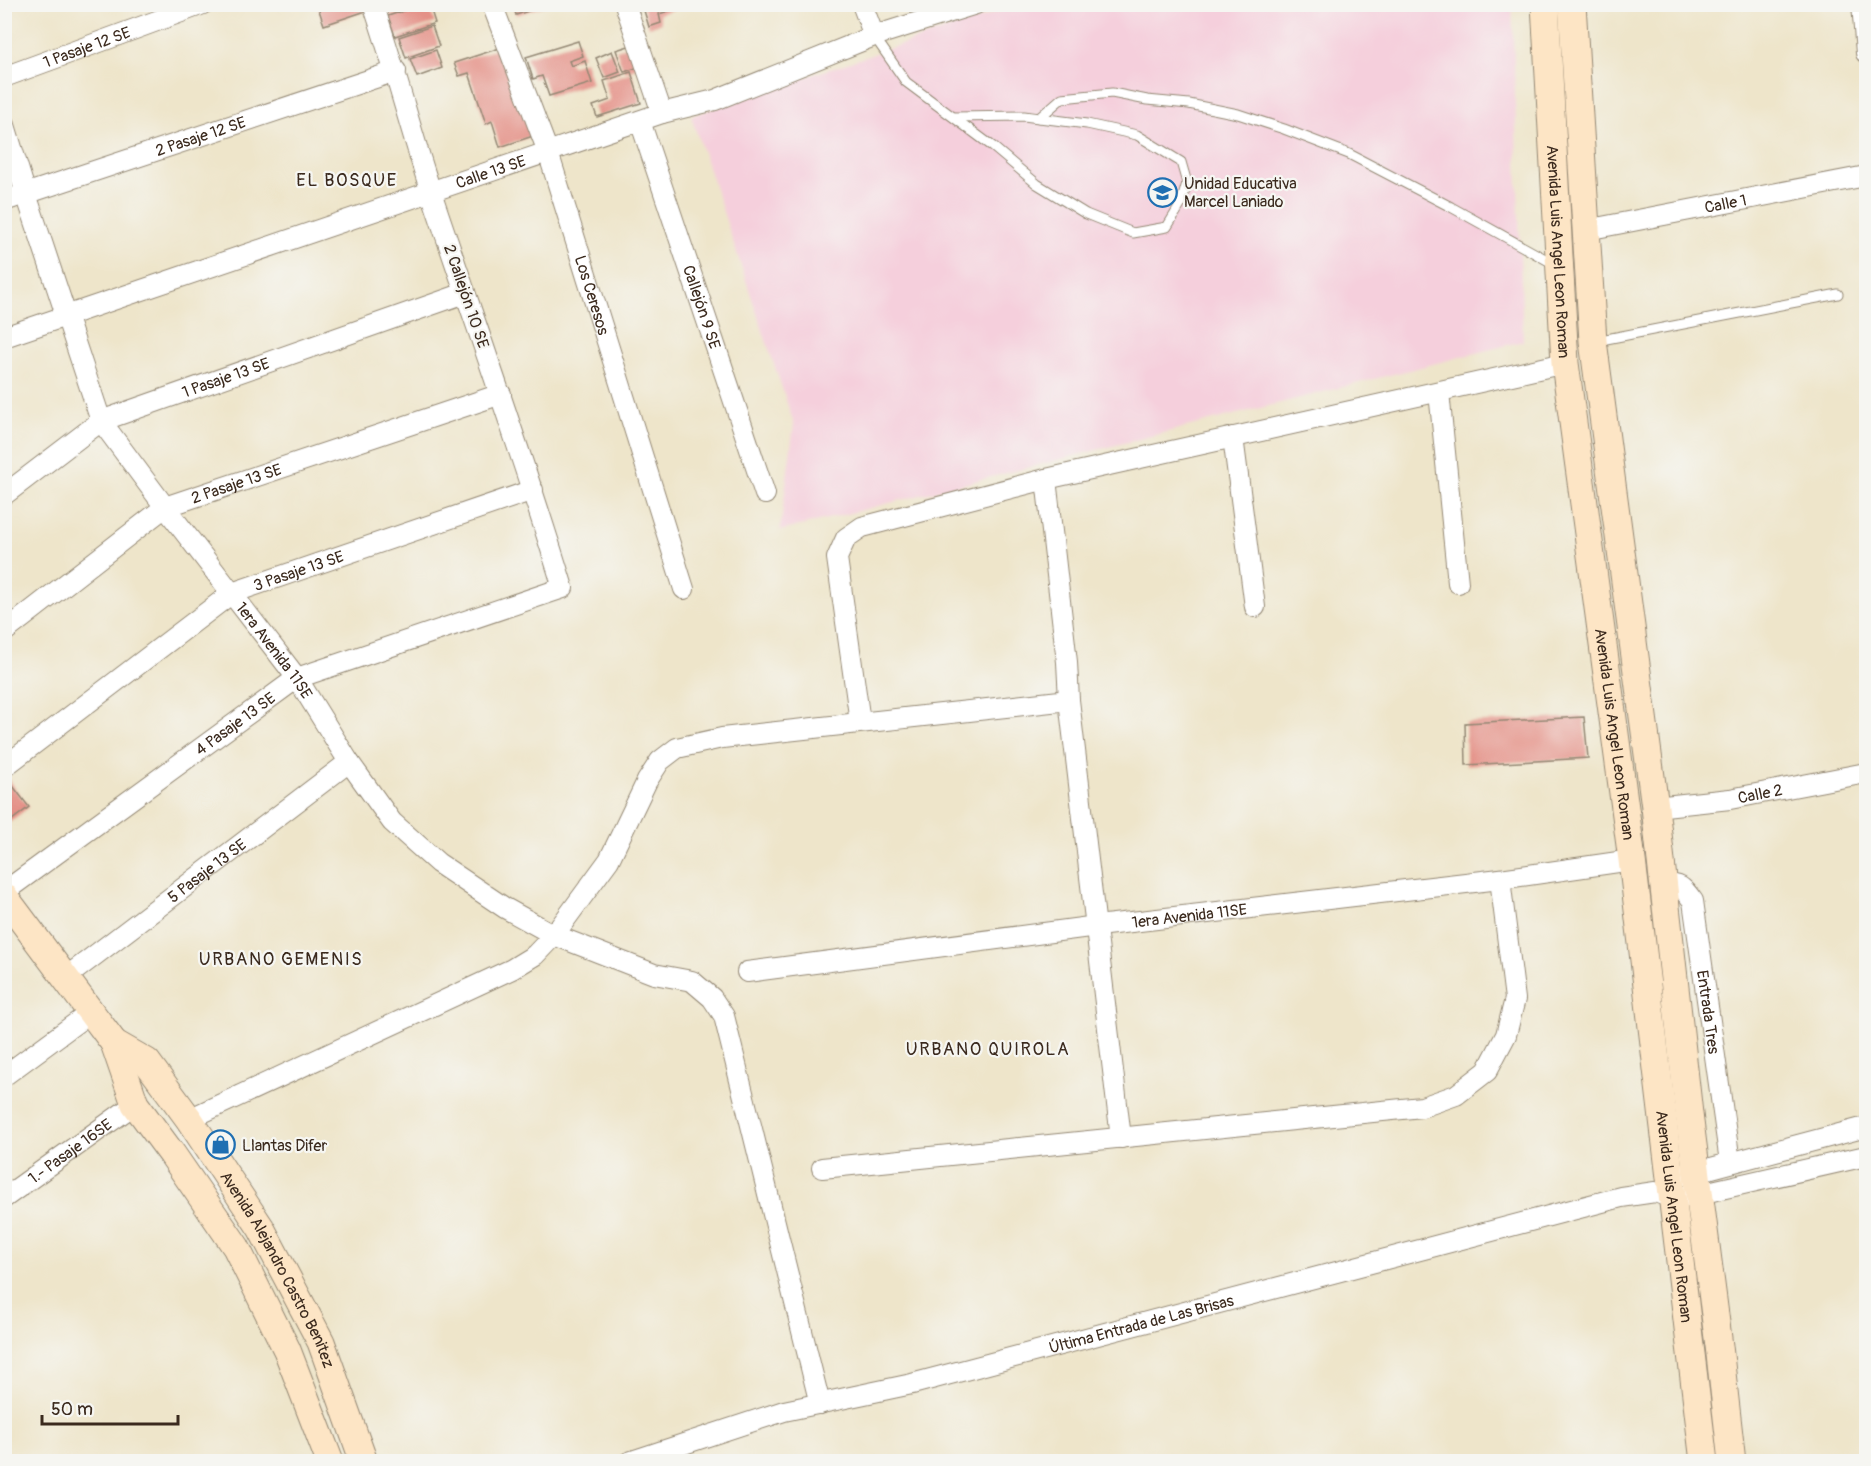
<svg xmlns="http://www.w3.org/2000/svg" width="1871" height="1466" viewBox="0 0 1871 1466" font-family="Pangolin,sans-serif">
	<rect width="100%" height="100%" fill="#f6f6f2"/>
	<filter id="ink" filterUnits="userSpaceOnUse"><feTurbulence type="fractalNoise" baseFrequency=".0167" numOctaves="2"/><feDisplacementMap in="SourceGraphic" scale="12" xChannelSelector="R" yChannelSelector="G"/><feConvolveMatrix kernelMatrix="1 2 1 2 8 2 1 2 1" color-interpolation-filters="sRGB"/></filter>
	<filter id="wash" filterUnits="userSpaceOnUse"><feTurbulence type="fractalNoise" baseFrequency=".008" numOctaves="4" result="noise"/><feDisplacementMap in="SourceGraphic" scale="24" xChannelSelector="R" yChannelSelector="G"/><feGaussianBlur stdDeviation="1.35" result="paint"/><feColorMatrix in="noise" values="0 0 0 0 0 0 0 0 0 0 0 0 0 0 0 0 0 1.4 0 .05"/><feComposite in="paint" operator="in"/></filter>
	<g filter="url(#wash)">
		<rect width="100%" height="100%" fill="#eee5ca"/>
		<!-- built -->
		<path fill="#f5cfdc" d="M1018,5H1512L1523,341L780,531L794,424L691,116Z"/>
		<g id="blocks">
			<!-- building -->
			<g fill="#e49187">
				<path d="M317,4H363L366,11L324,25Z"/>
				<path d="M392,4H412V5L394,10Z"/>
				<path d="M424,4H429L435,23L395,36L388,16Z"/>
				<path d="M513,4H547V5L516,15Z"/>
				<path d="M642,4H674L675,9L659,14L661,23L649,27Z"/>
				<path d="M432,26L439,46L406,58L399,37Z"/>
				<path d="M578,41L583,56L569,61L571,66L585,61L592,83L549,96L542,76L533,79L526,57Z"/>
				<path d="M632,45L639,67L624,72L616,50Z"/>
				<path d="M503,47L536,135L500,147L492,121L486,124L469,73L459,76L454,63Z"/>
				<path d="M436,50L442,68L417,77L410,59Z"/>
				<path d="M612,51L620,72L604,78L596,58Z"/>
				<path d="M631,72L641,103L597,117L593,106L610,100L604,81Z"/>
				<path d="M1584,717L1588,758L1466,765L1465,723Z"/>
				<path d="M6,777L29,807L4,826V779Z"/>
			</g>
		</g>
	</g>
	<g filter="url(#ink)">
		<use href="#blocks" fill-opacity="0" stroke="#948874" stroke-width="1.5"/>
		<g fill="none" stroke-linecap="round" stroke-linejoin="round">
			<defs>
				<g id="lane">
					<path d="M874,36L906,82L992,146L1037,184L1086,214L1133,233L1167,227L1181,204L1187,183L1181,162L1137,135L1087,124L1039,118"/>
					<path d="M955,117L1024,116L1039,118L1062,98L1112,93L1147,100L1189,104L1238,114L1284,129L1349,154L1451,207L1556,265"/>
					<path d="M1596,341L1838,294"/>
				</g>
				<g id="street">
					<path id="s1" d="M492,4L548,152L684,589"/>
					<path d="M625,4L662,113"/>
					<path d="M862,4L874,36"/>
					<path d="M1862,4L1866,53"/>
					<path id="s2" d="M4,77L203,4"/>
					<path id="s3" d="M640,121L765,494"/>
					<path id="s4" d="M4,122L26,194L101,421L165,507L297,678L349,762L392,822L438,863L505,908L554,935L654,974L692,981L712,998L724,1016L820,1404"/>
					<path id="s5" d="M4,201L396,71"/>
					<path id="s6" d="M1586,230L1866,176"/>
					<path id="s7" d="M4,337L662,113L715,100L874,36L976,4"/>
					<path d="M1439,392L1458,583"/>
					<path d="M1233,437L1255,607"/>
					<path d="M1046,479L1067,662L1069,700L1121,1138"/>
					<path id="s8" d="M4,495L101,421L465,293"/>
					<path id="s9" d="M4,632L165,507L501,394"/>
					<path d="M860,722L837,558L846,538L862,527L1046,479L1565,363"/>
					<path id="s10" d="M4,767L232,593L533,490"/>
					<path id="s11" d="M1655,807L1730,799L1866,773"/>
					<path id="s12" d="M1662,884C1681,884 1682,886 1693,901L1730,1162"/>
					<path id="s13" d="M4,892L297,678L563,588C523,456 476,326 432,195C411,132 395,68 373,4"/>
					<path id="s14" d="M747,972L1097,926L1500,879L1632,860"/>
					<path id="s15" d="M65,978L349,762"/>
					<path d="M4,1076L91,1012"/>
					<path d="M189,1119L512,969L535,955L554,935L609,860L647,781L660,761L677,748L722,738L1069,700"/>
					<path d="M822,1168L1422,1107L1456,1095L1487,1071L1506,1035L1515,999L1500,879"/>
					<path d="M1685,1175L1866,1127"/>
					<path id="s16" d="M4,1198L135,1104"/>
					<path id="s17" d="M629,1462L784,1411L912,1384L1621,1197L1655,1192L1672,1198L1699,1194L1866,1156"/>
				</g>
				<g id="secondary">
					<path id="s18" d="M1545,4L1565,363L1632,860L1704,1462"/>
					<path d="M1572,4L1593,341L1655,807L1689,1114L1719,1346L1732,1462"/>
					<path d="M4,896L114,1043L135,1104L172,1154L236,1247L287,1350L330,1462"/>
					<path id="s19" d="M114,1043L147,1062L189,1119L261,1228L321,1342L364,1462"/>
				</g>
			</defs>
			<!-- lane casing -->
			<use href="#lane" stroke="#948874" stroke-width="11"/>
			<!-- street casing -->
			<use href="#street" stroke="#948874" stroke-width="22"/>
			<!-- secondary casing -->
			<use href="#secondary" stroke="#948874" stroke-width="29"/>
			<!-- lane -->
			<use href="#lane" stroke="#fff" stroke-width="9"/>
			<!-- street -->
			<use href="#street" stroke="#fff" stroke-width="20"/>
			<!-- secondary -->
			<use href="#secondary" stroke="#fde5c5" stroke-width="27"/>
		</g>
	</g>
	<!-- icons -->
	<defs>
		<symbol id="school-ring" viewBox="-11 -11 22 22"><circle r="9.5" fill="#f6f6f2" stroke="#1f6fb2" stroke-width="1.5"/><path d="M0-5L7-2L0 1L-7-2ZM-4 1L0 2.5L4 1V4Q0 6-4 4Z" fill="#1f6fb2"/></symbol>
		<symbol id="shop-ring" viewBox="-11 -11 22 22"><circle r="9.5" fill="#f6f6f2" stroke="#1f6fb2" stroke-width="1.5"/><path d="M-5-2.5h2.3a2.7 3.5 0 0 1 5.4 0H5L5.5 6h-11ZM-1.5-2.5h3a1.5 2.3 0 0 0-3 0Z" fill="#1f6fb2"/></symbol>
	</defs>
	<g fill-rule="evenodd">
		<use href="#school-ring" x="1146" y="176" width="33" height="33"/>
		<use href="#shop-ring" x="204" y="1128" width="33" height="33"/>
	</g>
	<g text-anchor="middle" stroke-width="4.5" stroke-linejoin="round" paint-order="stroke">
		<!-- street labels -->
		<g font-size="16" fill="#3b2a1e" stroke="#f6f6f2">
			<text dy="6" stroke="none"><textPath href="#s2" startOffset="88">1 Pasaje 12 SE</textPath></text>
			<text dy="6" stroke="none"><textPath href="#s5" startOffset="207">2 Pasaje 12 SE</textPath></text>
			<text dy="6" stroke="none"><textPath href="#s7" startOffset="514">Calle 13 SE</textPath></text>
			<text dy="6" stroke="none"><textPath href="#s6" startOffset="142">Calle 1</textPath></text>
			<text dy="6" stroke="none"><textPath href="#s18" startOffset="248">Avenida Luis Angel Leon Roman</textPath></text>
			<text dy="6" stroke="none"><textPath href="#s1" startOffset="308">Los Ceresos</textPath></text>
			<text transform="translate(467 296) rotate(71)" y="6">2 Callejón 10 SE</text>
			<text dy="6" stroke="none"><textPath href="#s3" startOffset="196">Callejón 9 SE</textPath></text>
			<text dy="6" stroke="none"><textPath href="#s8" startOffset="254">1 Pasaje 13 SE</textPath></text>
			<text dy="6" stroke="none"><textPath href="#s9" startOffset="279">2 Pasaje 13 SE</textPath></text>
			<text dy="6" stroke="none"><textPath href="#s10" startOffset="357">3 Pasaje 13 SE</textPath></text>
			<text dy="6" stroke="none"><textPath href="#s4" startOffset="602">1era Avenida 11SE</textPath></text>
			<text dy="6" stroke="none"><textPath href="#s13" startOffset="286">4 Pasaje 13 SE</textPath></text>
			<text dy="6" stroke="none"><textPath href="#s18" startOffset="734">Avenida Luis Angel Leon Roman</textPath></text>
			<text dy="6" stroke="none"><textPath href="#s11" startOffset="106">Calle 2</textPath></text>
			<text dy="6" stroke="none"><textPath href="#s15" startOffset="178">5 Pasaje 13 SE</textPath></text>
			<text dy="6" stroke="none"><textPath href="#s14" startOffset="446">1era Avenida 11SE</textPath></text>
			<text dy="6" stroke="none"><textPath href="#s12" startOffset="150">Entrada Tres</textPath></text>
			<text dy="6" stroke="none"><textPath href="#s16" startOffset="81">1.- Pasaje 16SE</textPath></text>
			<text dy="6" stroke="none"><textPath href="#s18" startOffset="1220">Avenida Luis Angel Leon Roman</textPath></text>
			<text dy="6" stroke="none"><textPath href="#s19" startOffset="284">Avenida Alejandro Castro Benitez</textPath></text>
			<text dy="6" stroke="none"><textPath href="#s17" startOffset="531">Última Entrada de Las Brisas</textPath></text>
		</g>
		<!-- poi labels -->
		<g font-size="16" fill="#3b2a1e" stroke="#f6f6f2" text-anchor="start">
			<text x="1184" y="189">Unidad Educativa<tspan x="1184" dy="18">Marcel Laniado</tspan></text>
			<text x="242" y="1151">Llantas Difer</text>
		</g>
		<!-- neighbourhood labels -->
		<g font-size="18" letter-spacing="1.5" fill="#3b2a1e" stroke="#f6f6f2">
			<text x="347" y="186">EL BOSQUE</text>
			<text x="281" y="965">URBANO GEMENIS</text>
			<text x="988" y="1055">URBANO QUIROLA</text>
		</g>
	</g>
	<!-- margin -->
	<rect width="1871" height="1466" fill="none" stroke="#f6f6f2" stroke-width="24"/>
	<!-- scale -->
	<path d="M42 1415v9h136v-9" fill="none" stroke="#3b2a1e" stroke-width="3"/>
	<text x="51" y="1415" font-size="18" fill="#3b2a1e" stroke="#f6f6f2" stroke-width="4.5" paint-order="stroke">50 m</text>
</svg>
